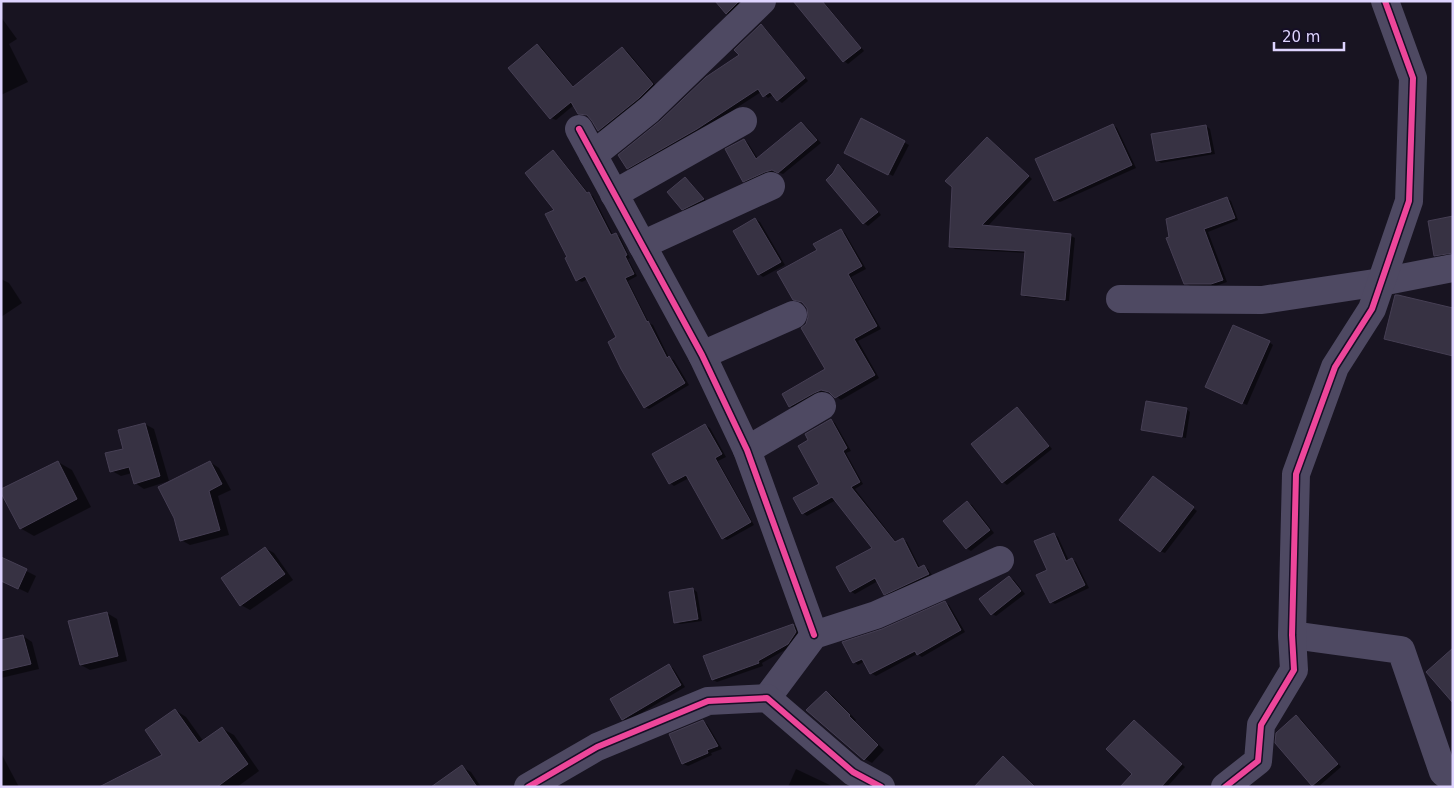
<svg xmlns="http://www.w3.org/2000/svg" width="1454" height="788" viewBox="0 0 1454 788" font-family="'DejaVu Sans',sans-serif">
	<rect width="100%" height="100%" fill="#181421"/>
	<!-- shadow -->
	<g fill="#0007">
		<path d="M716,1H744L731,16L726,13Z"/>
		<path d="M808,1H823L864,51L848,64L844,61L800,8Z"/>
		<path d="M1,17L17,39L9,44L28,82L1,95Z"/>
		<path d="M761,26L765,28L808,81L782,103L778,100L773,95L768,98L761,92L701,131L632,170L628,168L741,55Z"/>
		<path d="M538,45L542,48L575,88L623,48L627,51L657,87L603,133L599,130L590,117L579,113L574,105L556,120L551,118Z"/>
		<path d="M862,120L909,145L893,176L846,152Z"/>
		<path d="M801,123L806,126L821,143L783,174L777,172L770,173L748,183L744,181V140L748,143L758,159Z"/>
		<path d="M1113,125L1117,128L1136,168L1060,202L1055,200Z"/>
		<path d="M1206,126L1210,129L1215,154L1161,163L1157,160Z"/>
		<path d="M987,138L992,141L1032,179L987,227L1071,236L1075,238L1069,301L1026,297L1022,294L1026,253L955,249L950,246Z"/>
		<path d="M553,152L557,154L589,194L593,196L613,235L616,234L620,237L630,258L628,259L637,276L628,281L649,323L653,325L669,358L674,360L689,385L649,409L645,407L618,338L588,279L582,282L577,280L568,258L556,210Z"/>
		<path d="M839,166L843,168L881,215L868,226L864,223L828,180L834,174Z"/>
		<path d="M685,178L689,181L707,202L687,211L683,209Z"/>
		<path d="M1227,198L1231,201L1238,220L1208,232L1227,282L1216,286H1190L1185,283L1170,238Z"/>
		<path d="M1453,218V259L1445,260L1436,255Z"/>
		<path d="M755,219L760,222L785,265L763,277L759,274L735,231Z"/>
		<path d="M841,230L845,233L866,269L851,277L881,329L858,341L879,378L841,400L832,393L827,392L819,394L795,409L790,406L826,370L807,325L810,317L808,308L804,303L794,299L818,250Z"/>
		<path d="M1,279L9,283L22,303L1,317Z"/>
		<path d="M1453,309V356L1390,341L1386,338Z"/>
		<path d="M1269,342L1273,345L1247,405L1211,389Z"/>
		<path d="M1017,408L1021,411L1052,449L1007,485L1003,482L972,444Z"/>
		<path d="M1186,409L1190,412L1186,438L1147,431L1143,429Z"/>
		<path d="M831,420L835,423L851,451L846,453L863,484L855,489L897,543L903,540L907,542L920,568L924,567L928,569L933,577L889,596L885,594L878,581L855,594L850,591L874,548L836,500L807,516L803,513L795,499L821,484L810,441Z"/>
		<path d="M145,424L154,429L169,481L144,489L135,483L132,473L121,476L112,471L125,449Z"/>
		<path d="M705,425L710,428L726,457L718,461L754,525L727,540L723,538L689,478L674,486L670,483Z"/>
		<path d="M58,462L72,470L91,507L34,536L20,528Z"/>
		<path d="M210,462L219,468L231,490L218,496L229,535L190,545L181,540Z"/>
		<path d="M1157,480L1197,511L1165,553L1160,551Z"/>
		<path d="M968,503L972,505L994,533L971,551L966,548Z"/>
		<path d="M1054,534L1058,537L1069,561L1072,559L1076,562L1089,588L1055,604L1051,602L1048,571Z"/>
		<path d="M265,548L274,553L293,580L250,610L241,605Z"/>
		<path d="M1,558L36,576L28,593L1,580Z"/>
		<path d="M1009,577L1014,580L1025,594L996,616L992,614Z"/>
		<path d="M693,589L697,592L702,621L680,624L675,622Z"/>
		<path d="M945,603L949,605L965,632L922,657L917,654L876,676L871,673L865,661L858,665L854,662L883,630Z"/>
		<path d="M107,613L117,619L127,661L90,670L81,665Z"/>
		<path d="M793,625L798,628L800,635L792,646L762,663L763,666L717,682L713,680Z"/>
		<path d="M23,636L32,642L39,669L1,678V642Z"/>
		<path d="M669,666L673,668L685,687L628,721L623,719Z"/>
		<path d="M826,692L833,696L856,720L855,721L884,750L872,763L865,759L808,710Z"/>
		<path d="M175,710L186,717L204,742L223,729L234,735L259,771L237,787H129L164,755Z"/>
		<path d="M1297,717L1301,719L1341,767L1318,787L1313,785Z"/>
		<path d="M1135,721L1139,724L1185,767L1167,787H1148Z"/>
		<path d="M702,722L707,724L722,749L711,753L712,755L688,766L683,764L670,735Z"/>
		<path d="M1,753L19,787H1Z"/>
		<path d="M1004,758L1008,760L1036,787H986Z"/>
		<path d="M462,767L471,772L481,787H433Z"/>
		<path d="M796,769L834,787H788Z"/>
	</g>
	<!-- building -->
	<g fill="#373243" stroke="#463f54">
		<path d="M715,1H739L726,14Z"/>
		<path d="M793,1H822L861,48L843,62Z"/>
		<path d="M761,24L805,78L777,101L770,92L763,97L758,89L697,129L627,169L618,155L660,121L706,77L739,55L734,50Z"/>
		<path d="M537,44L573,87L622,47L653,84L639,98L598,131L592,121L587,115L578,114L571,102L550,119L508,68Z"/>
		<path d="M861,118L905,141L888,175L844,153Z"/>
		<path d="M801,122L817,140L778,173L772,170L765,172L743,182L725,149L744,139L756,159Z"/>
		<path d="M1113,124L1132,165L1054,201L1035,159Z"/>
		<path d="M1206,125L1211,152L1156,161L1151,134Z"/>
		<path d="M987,137L1029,176L982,225L1071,234L1065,300L1021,295L1025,251L949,247L952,187L945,181Z"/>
		<path d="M553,150L587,193L589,192L611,235L616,233L627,255L625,256L634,274L625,278L647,322L648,321L667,358L669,356L685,383L644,408L621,369L608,342L616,337L585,276L576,281L565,258L567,257L545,214L554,210L525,173Z"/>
		<path d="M838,164L878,212L863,224L826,180L833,173Z"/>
		<path d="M685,177L704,199L682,210L667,192Z"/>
		<path d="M1227,197L1235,218L1204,229L1223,280L1211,284H1184L1166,238L1169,237L1166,219Z"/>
		<path d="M1453,216V253L1434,256L1428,221Z"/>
		<path d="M755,218L781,262L758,275L733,231Z"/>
		<path d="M841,229L862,266L848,274L877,326L854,339L875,375L835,398L829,392L821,390L814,393L789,407L782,394L825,369L801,328L806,324L808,317L807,308L802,302L793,300L777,272L817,250L813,244Z"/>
		<path d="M1395,295H1398L1453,308V356L1384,339Z"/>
		<path d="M1233,325L1270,341L1242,404L1205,387Z"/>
		<path d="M1146,401L1187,408L1182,437L1141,430Z"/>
		<path d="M1017,407L1049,446L1002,483L971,444Z"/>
		<path d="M831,419L847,448L843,451L860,482L851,487L895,542L903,538L918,568L924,565L929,574L884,595L875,578L850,592L836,567L872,548L832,497L802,514L793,498L819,484L798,446L808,440L805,434Z"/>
		<path d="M145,423L160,476L134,484L129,467L110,472L105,453L123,449L118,430Z"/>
		<path d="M705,424L722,454L715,458L751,522L722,539L686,475L669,484L652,454Z"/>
		<path d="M58,461L77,499L20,529L1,493V489Z"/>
		<path d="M210,461L222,484L209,491L220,530L180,541L174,518L158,487Z"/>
		<path d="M1153,476L1194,507L1160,552L1119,520Z"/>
		<path d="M967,501L990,530L966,549L943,521Z"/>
		<path d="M1054,533L1066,561L1072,558L1085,585L1050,603L1036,575L1047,570L1034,541Z"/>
		<path d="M265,547L285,574L240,606L221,578Z"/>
		<path d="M1,557L27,569L18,589L1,581Z"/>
		<path d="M1009,576L1021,591L991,615L979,599Z"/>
		<path d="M693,588L698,619L674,623L669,592Z"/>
		<path d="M945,601L961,630L917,655L915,651L870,674L862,659L853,663L842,642L882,629Z"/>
		<path d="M107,612L118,656L80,665L68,621Z"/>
		<path d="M793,624L796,632L788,644L758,661L759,663L712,680L703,656Z"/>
		<path d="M23,635L31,664L1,671V640Z"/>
		<path d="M1453,648V703L1426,672Z"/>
		<path d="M669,664L681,685L622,720L610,699Z"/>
		<path d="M826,691L850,715L849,716L878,745L864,760L806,710Z"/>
		<path d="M175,709L199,743L222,727L248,764L217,787H99L162,755L145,730Z"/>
		<path d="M1296,715L1338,764L1312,786L1275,743L1276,733Z"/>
		<path d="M703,720L718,746L707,750L708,753L682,764L669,734Z"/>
		<path d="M1134,720L1182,764L1161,787H1120L1132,774L1106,749Z"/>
		<path d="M1003,756L1035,787H974Z"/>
		<path d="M462,765L477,787H431Z"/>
	</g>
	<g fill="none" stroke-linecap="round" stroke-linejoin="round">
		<!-- minor -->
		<g stroke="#4e4962" stroke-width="28">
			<path d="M579,129L702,355L747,450L814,635"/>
			<path d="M593,155L649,110L762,1"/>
			<path d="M614,194L743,121"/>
			<path d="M642,245L771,186"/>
			<path d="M1120,299L1262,300L1381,282L1453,268"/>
			<path d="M702,355L793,315"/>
			<path d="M747,450L822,406"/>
			<path d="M1292,635L1401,650L1443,772L1453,780"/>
			<path d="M767,698L814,635L876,615L1000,560"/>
			<path d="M528,787L597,747L708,701L767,698L853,772L881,787"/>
			<path d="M1225,787L1258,761L1261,725L1294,670L1292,635L1296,474L1335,367L1372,309L1409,201L1413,78L1385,1"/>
		</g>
		<defs>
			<g id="cycleway">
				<path d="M579,129L702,355L747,450L814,635"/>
				<path d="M528,787L597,747L708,701L767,698L853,772L881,787"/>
				<path d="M1225,787L1258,761L1261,725L1294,670L1292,635L1296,474L1335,367L1372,309L1409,201L1413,78L1385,1"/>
			</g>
		</defs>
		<!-- cycleway casing -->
		<use href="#cycleway" stroke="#160f26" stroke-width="9"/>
		<!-- cycleway -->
		<use href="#cycleway" stroke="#ed469a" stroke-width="6"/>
	</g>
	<!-- border -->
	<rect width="1454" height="788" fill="none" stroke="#ded4ff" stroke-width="5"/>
	<!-- scale -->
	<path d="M1274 42v8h70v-8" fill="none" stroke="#ded4ff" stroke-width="2.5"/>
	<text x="1282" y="42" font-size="15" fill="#ded4ff" stroke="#160f26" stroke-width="4" paint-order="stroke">20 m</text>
</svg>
